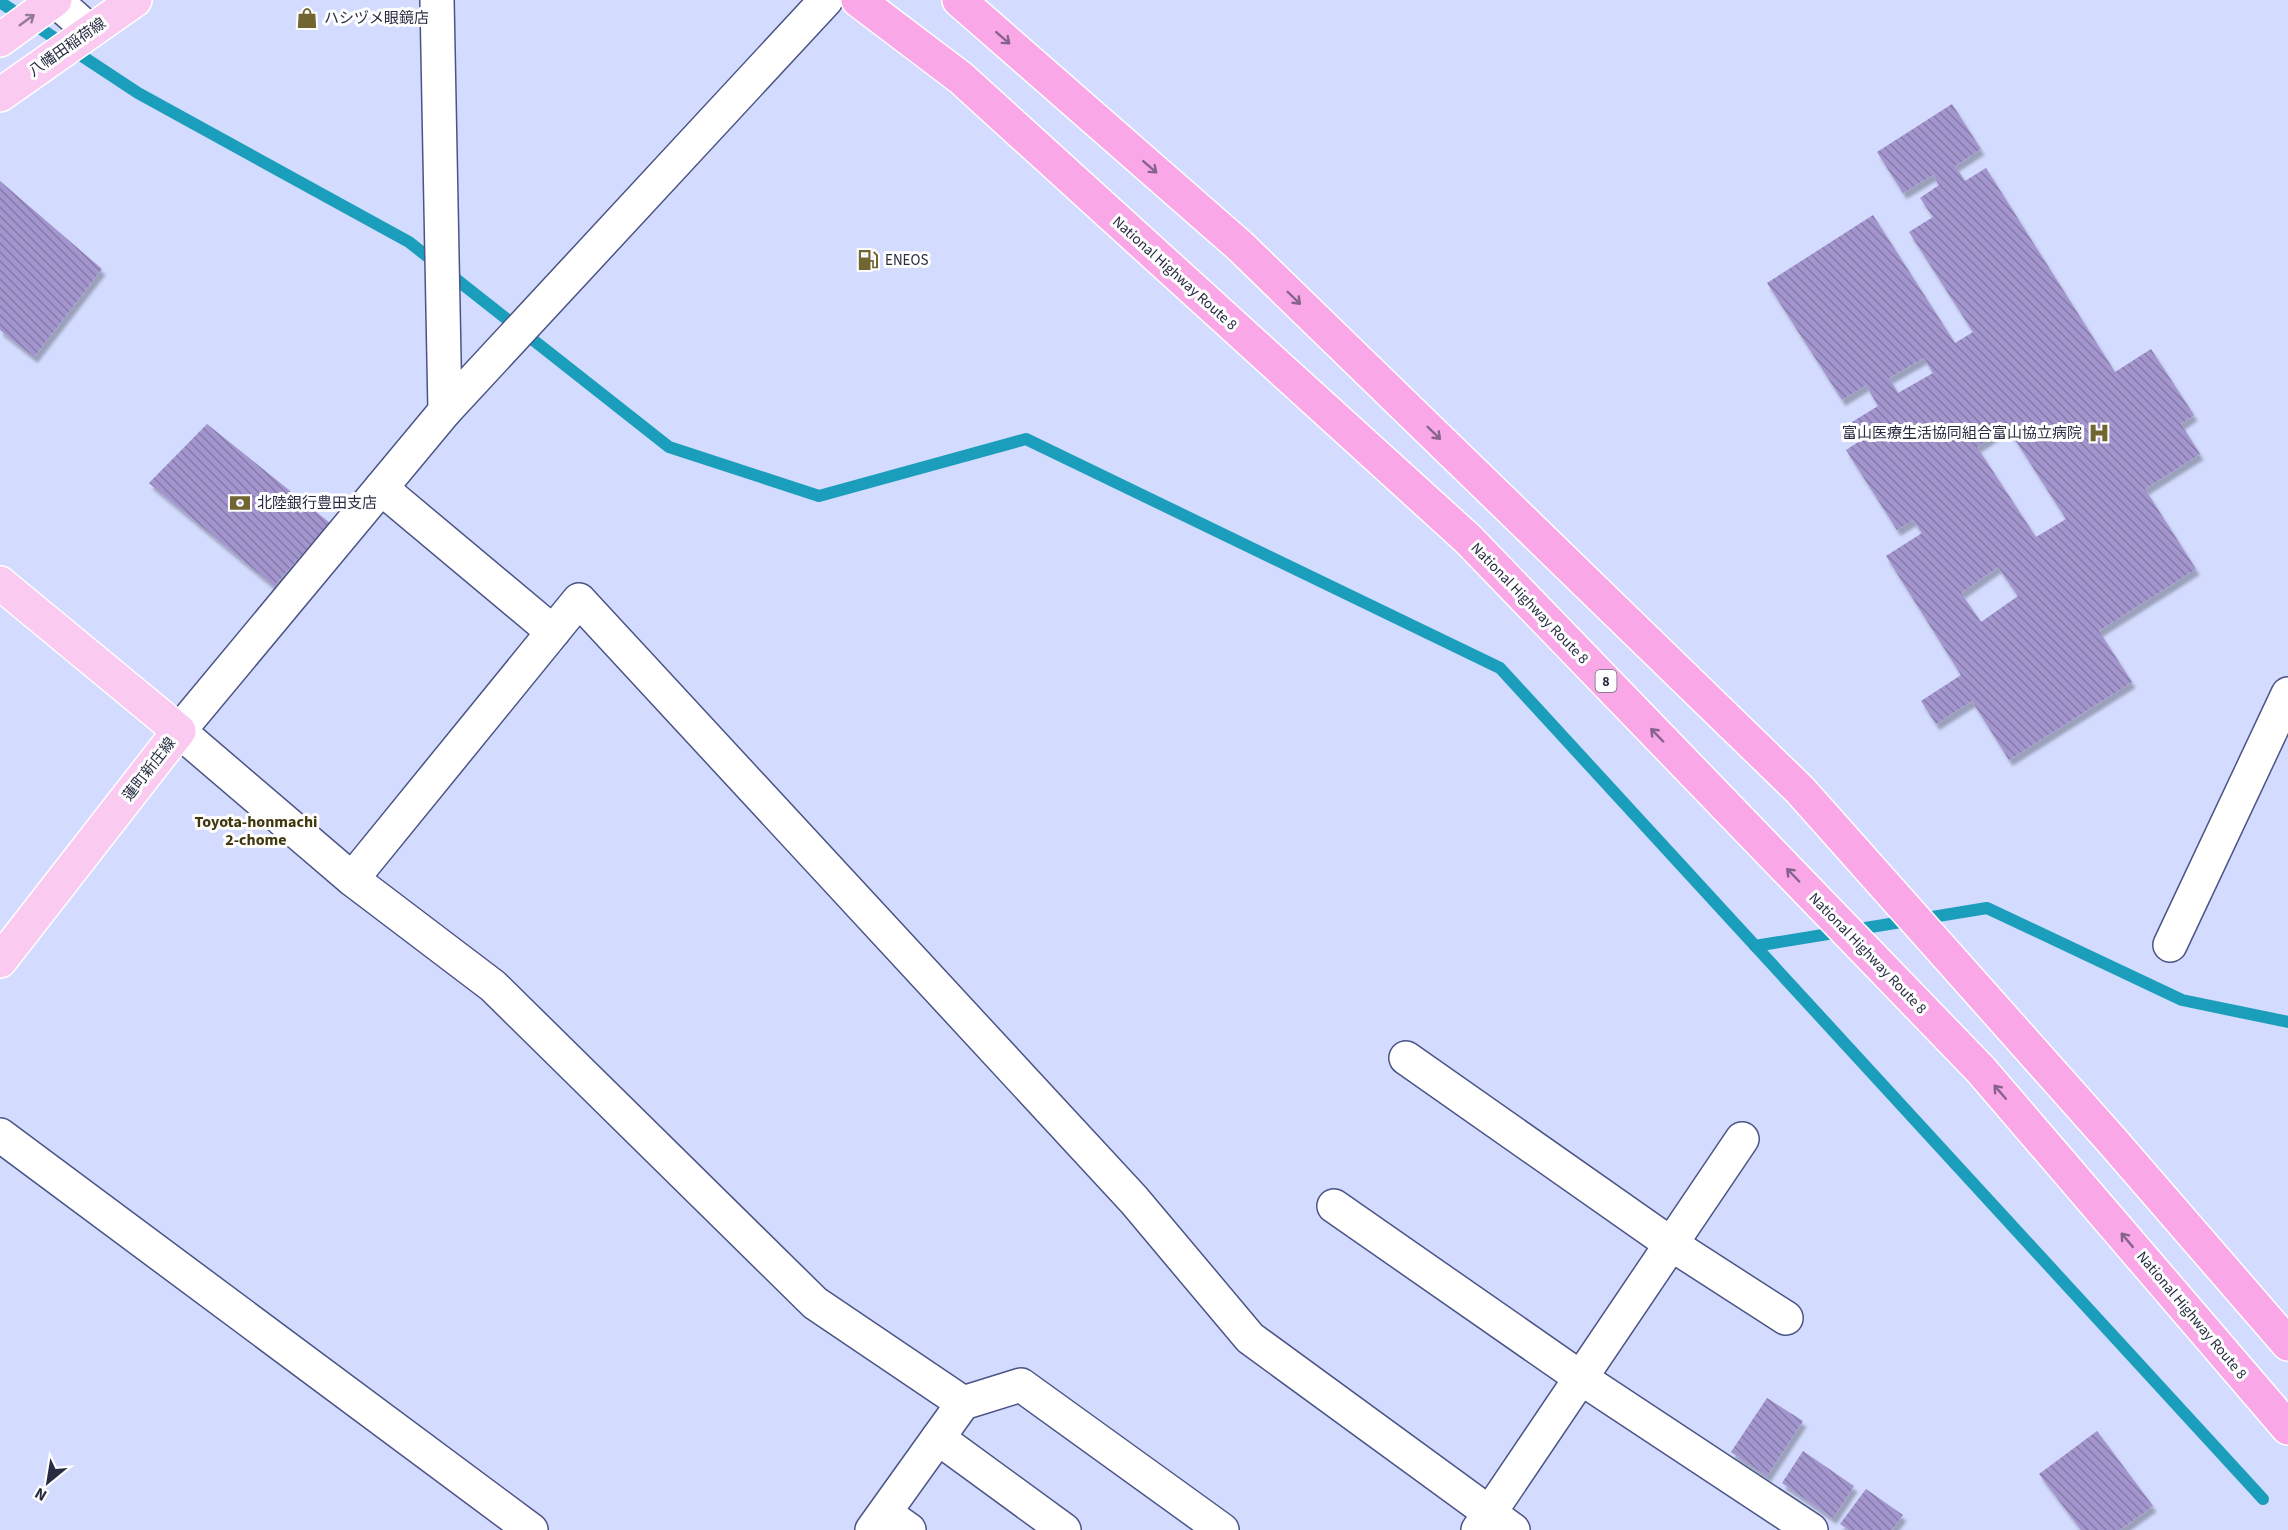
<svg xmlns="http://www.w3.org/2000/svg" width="2288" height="1530" viewBox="0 0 2288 1530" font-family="'Source Sans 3','Noto Sans JP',sans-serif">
	<defs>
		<pattern id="building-back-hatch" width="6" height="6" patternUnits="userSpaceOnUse" patternTransform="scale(1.5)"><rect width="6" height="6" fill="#a395cd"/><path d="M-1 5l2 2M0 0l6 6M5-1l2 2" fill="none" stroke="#857aa8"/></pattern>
		<filter id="shadow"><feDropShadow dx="3.5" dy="6" stdDeviation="1.5" flood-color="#0004"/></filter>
	</defs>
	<rect width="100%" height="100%" fill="#d3dbfe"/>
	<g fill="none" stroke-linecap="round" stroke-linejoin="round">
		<!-- stream -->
		<g stroke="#1b9ebc" stroke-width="12">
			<path d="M0,2L138,93L409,242L669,447L819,496L1026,439L1500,668L2263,1499"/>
			<path d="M1755,946L1987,908L2182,1000L2288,1022"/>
		</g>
	</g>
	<!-- building -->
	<g fill="url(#building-back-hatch)" fill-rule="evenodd" filter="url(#shadow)">
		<path d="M1952,104L1981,149L1955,166L1965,181L1986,168L2115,372L2151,349L2194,415L2181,424L2200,454L2145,489L2196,569L2099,631L2132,682L2009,760L1972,701L1936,724L1921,701L1961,675L1886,556L1922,533L1913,520L1897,530L1846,450L1863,439L1852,422L1878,406L1866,385L1842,400L1767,283L1873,215L1955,343L1973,332L1909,232L1933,217L1920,198L1939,185L1933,175L1903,193L1877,152ZM1924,358L1933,373L1898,393L1889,378ZM2007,427L2066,519L2036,537L1977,447ZM1998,567L2018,596L1981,622L1961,593Z"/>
		<path d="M0,181L102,269L34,357L0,330Z"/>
		<path d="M207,424L330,523L274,586L149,483Z"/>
		<path d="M1767,1398L1803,1421L1767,1476L1731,1452Z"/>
		<path d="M2097,1431L2153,1506L2120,1530H2081L2039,1474Z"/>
		<path d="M1803,1451L1854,1486L1833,1518L1782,1483Z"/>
		<path d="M1866,1489L1903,1515L1892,1530H1849L1840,1524Z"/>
	</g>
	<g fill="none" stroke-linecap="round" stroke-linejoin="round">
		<defs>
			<g id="minor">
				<path d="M55,0L90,31"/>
				<path d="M437,0L445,411"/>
				<path d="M826,0L445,411L179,731L352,879L493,986L815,1303L963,1403"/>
				<path d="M381,488L553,632"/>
				<path d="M352,879L579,600L1134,1200L1250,1338L1513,1530"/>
				<path d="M2170,945L2288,694"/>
				<path d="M1406,1058L1671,1244L1786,1318"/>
				<path d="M0,1135L531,1530"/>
				<path d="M1334,1206L1581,1378L1811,1530"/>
				<path d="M938,1438L1064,1530"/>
				<path d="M885,1513L909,1530"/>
				<path d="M872,1530L963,1403L1021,1385L1222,1530"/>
				<path d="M1478,1530L1742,1139"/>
			</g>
			<g id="major">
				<path d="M0,40L55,0"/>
				<path d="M0,95L135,0"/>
				<path d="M0,583L179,731L0,961"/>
			</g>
			<g id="highway">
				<path d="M858,0L961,78L1468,539L1981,1070L2288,1428"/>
				<path d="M959,0L1240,246L1800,790L2114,1143L2288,1344"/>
			</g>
		</defs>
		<!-- minor casing -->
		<use href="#minor" stroke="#4b5486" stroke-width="36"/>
		<!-- major casing -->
		<use href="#major" stroke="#fff" stroke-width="36"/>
		<!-- highway casing -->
		<use href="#highway" stroke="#fff" stroke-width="36"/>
		<!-- minor -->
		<use href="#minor" stroke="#fff" stroke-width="33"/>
		<!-- major -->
		<use href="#major" stroke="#fbcaf0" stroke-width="33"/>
		<!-- highway -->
		<use href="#highway" stroke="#f9a7e6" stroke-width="33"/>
	</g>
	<!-- one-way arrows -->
	<defs><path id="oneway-shaft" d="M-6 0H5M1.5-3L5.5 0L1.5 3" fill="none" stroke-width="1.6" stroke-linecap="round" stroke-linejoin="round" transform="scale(1.5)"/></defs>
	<use stroke="#917b99" href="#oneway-shaft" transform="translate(27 20) rotate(-36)"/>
	<g stroke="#86638c">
		<use href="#oneway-shaft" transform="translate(1003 38) rotate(41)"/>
		<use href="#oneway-shaft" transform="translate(1150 167) rotate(41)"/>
		<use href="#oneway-shaft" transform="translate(1294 298) rotate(44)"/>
		<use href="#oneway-shaft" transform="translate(1434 433) rotate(44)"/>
		<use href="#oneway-shaft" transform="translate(1657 735) rotate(-134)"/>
		<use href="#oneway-shaft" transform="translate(1793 875) rotate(-134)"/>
		<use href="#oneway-shaft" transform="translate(2000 1092) rotate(-131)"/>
		<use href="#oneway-shaft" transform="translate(2127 1240) rotate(-130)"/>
	</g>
	<!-- icons -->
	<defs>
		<symbol id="shop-bare" viewBox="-9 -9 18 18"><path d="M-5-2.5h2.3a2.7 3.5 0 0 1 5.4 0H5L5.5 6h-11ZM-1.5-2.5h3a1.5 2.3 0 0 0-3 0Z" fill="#716532" stroke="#fefefe" stroke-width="2.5" paint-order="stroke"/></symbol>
		<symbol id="fuel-bare" viewBox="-9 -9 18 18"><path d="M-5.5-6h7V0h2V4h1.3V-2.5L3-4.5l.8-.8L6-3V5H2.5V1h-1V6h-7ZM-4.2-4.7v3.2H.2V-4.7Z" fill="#716532" stroke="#fefefe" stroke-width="2.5" paint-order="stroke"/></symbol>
		<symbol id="hospital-bare" viewBox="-9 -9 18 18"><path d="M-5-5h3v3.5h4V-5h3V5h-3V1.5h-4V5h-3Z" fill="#716532" stroke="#fefefe" stroke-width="2.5" paint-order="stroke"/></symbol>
		<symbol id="bank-bare" viewBox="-9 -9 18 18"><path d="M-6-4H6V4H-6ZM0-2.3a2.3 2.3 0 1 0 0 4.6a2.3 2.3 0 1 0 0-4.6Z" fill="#716532" stroke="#fefefe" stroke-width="2.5" paint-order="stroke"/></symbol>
	</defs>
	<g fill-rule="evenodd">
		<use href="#shop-bare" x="292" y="3" width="30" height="30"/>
		<use href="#fuel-bare" x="853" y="245" width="30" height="30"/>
		<use href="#hospital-bare" x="2084" y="418" width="30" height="30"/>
		<use href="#bank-bare" x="225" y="488" width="30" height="30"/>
	</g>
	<g text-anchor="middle" stroke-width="6" stroke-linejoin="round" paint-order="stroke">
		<!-- shield labels -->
		<rect fill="#fefefe" stroke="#686b7a" stroke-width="1.5" x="1595.5" y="670" width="21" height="22" rx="4.5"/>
		<g font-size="14" font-weight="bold" fill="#272c42">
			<text x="1606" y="686">8</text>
		</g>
		<!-- poi labels -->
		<g font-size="15" fill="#272c42" stroke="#fefefe" text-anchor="start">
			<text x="324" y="23">ハシヅメ眼鏡店</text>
			<text x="885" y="265">ENEOS</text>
			<text x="2082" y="438" text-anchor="end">富山医療生活協同組合富山協立病院</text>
			<text x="257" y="508">北陸銀行豊田支店</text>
		</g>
		<!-- street labels -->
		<g font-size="15" fill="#272c42" stroke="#fefefe">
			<text transform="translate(67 47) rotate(-35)" y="5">八幡田稲荷線</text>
			<text transform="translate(1175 273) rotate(42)" y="5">National Highway Route 8</text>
			<text transform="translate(1530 603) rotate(46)" y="5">National Highway Route 8</text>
			<text transform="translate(149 769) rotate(-52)" y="5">蓮町新庄線</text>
			<text transform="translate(1868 953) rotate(46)" y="5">National Highway Route 8</text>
			<text transform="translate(2192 1315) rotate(50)" y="5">National Highway Route 8</text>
		</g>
		<!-- neighbourhood labels -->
		<g font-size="16" font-weight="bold" fill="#41370d" stroke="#fefefe">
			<text x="256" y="827">Toyota-honmachi<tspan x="256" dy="18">2-chome</tspan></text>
		</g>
	</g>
	<!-- north arrow -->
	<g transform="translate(48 1482) rotate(210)" stroke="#fefefe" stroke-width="4.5" paint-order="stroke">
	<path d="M0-4.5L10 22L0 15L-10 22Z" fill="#272c42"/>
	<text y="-9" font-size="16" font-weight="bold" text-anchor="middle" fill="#272c42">N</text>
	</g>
</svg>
